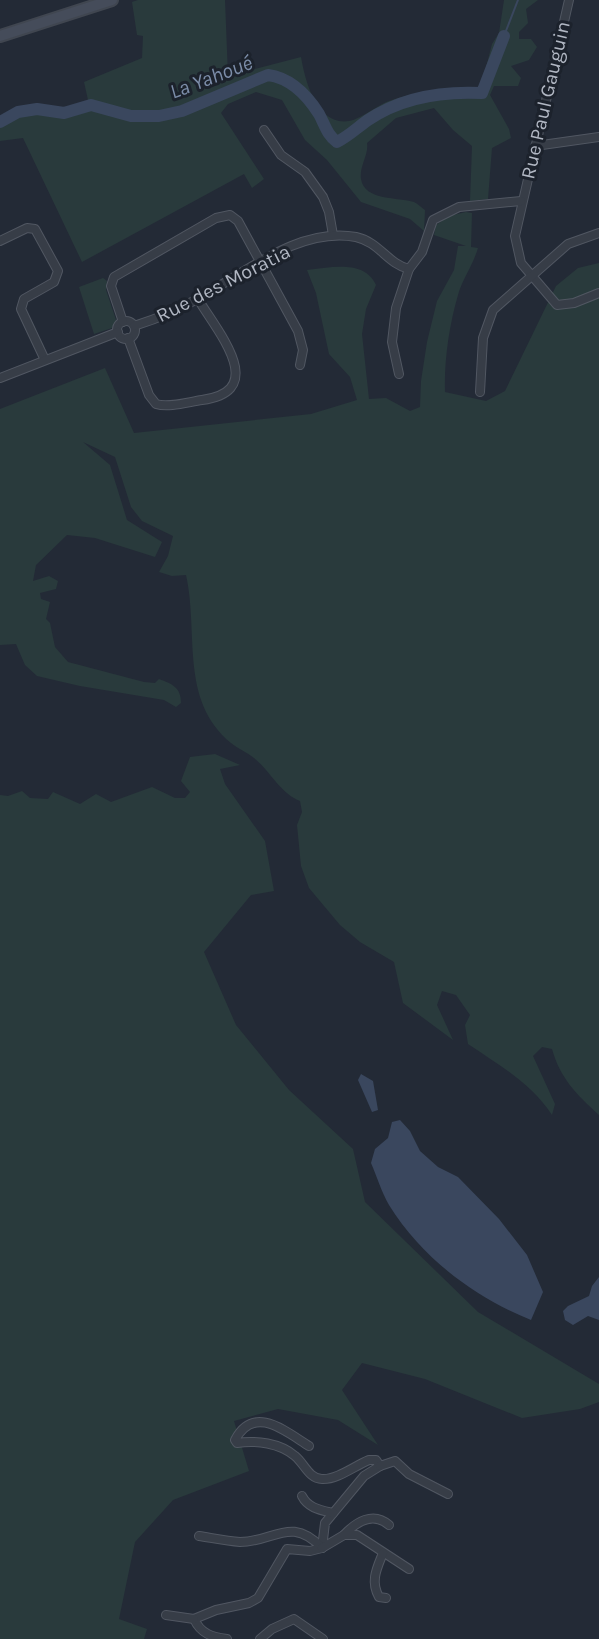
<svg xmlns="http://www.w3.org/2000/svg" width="599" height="1639" viewBox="0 0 599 1639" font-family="Karla,sans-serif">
	<rect width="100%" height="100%" fill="#232a36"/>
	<!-- green -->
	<g fill="#293a3c">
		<path d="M138,0H225L228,76L301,57C305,80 316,126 349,121C362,119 379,103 395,99C424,90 451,89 481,87L492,44L499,33L504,0H538L526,9L528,23L519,32V39H531L537,47L529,60L511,66L521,78L518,86H494L490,95L509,129L511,138L492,148L488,199L470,201L472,146L453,130L434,108L396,118L367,143C369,155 359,166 361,179C364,201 399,197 414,202C418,204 422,208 425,210L424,231L410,219L361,202L327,160L305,140L282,100L256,92L228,104L221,113L264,179L252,188L244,174L82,262L23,138L0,141V126L20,114L66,115L90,109L84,82L142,58L143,36L137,35L132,2Z"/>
		<path d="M466,212L472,213L471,247L478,248C473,265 462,280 458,295C449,326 444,361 445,392L486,401L505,391L556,286L578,268L599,263V1115C577,1095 560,1078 552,1049L542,1047L533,1056L555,1104L552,1115C531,1083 499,1065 468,1044L465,1025L470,1015L456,995L442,991L437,1005L453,1040L403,1003L394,962L360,942L340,925L309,888L301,866L297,825L302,812L300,801C280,793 271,772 254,758C247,752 238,749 231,743C179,700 199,633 186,575L172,576L159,572L168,556L173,536L142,521L131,507L115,457L83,442L110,465L127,520L162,542L155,557L95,538L67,535L36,565L33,581L49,576L58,581L56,589L40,593L41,599L50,602L46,619L50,623L55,647L68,662L144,682L155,683L159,679C172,684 181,687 181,703L176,707L164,700L80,686L37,676L25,665L16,644L0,645V409L105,368L134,433L311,414L357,400L350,377L329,354L316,293L307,270C330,268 364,259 376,285L366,309L362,334L369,399L386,398L410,411L420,407L421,381L427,342L437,301L454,270L458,246H466L434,235L436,225L449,216Z"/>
		<path d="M103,278L107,281L106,290L117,323L115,327L94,334L79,287Z"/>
		<path d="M215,754L240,765L220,769L225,784L265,841L274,891L251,895L204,952L236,1025L289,1090L353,1149L365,1202L478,1312L599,1384V1402L580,1409L522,1418L425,1379L362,1363L342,1390L378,1445L338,1420L278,1409L234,1421L249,1471L173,1500L135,1542L119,1619L147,1629L144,1639H0V795L8,796L22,791L30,798L48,799L53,792L80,804L96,794L111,802L152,787L175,798H185L190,792L181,781L190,757Z"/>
	</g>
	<!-- water -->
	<g fill="#3a475e">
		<path d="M361,1074L373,1081L378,1110L372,1112L358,1080Z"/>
		<path d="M400,1120L410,1131L420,1151L438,1167L458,1177L499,1219L527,1255L543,1292L531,1320C474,1297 422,1258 389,1205C382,1193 377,1177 371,1163L375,1149L388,1138L392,1122Z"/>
		<path d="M599,1277V1320L588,1316L573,1325L565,1320L563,1311L568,1306L589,1296L592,1286Z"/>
	</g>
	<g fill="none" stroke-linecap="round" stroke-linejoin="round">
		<!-- stream -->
		<path stroke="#3a475e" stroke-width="2" d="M504,36L518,0"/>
		<!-- river -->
		<path stroke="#3a475e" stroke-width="12" d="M0,122L18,112L37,109L64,113L91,105L131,116H159L182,111L268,75C291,78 307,95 319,114C325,125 327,135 337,142C349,136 358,127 368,120C402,97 442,91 482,93L504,36"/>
		<defs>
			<g id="minor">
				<path d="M569,0L515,236L521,263L557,305L574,303L599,293"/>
				<path d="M264,130L281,155L305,172L323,197L329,212L333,235"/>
				<path d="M535,146L599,137"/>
				<path d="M0,241L27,228L35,229L58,271L54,282L24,299L21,309L45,360"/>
				<circle cx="126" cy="330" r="9"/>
				<path d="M123,322L111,286L114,277L216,218L230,215L238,221L298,331L303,350L300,365"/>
				<path d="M134,326C156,319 177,311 197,299C244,274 299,226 356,237C379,242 388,264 409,269"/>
				<path d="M128,338L149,395L156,404C169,408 188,402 202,400C270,391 217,331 198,299"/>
				<path d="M399,374L392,342L396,308L409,269L422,252L433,220L459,207L521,201"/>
				<path d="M0,378L118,332"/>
				<path d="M480,392L483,338L493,310L568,244L599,233"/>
				<path d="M309,1446C285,1431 254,1404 235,1440L237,1443C256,1440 280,1443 295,1456C304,1463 309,1479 322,1479C337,1480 356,1465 369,1460H376L380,1466L364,1476L325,1523L322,1548"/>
				<path d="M380,1466L395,1461L409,1474L448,1494"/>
				<path d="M302,1496C308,1508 320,1510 333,1513"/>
				<path d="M344,1535C356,1522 373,1511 389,1525"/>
				<path d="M199,1536C212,1538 227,1541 240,1542C274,1542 291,1515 322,1548L310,1551L287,1549L258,1598L249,1603L216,1610L194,1619C201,1634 212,1637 227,1639"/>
				<path d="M322,1548L344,1535H357L409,1569"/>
				<path d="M383,1553C377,1568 370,1581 379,1597L386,1598"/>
				<path d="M166,1615L194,1619"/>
				<path d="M260,1639L272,1629L294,1619L323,1639"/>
			</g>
			<path id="secondary" d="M0,36L112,0"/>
		</defs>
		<!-- minor casing -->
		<use href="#minor" stroke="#515762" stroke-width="10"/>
		<!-- secondary casing -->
		<use href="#secondary" stroke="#404650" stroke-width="14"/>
		<!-- minor -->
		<use href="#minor" stroke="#373d47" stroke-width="8"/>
		<!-- secondary -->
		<use href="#secondary" stroke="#454c5a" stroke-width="10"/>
	</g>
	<g text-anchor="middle" stroke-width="6" stroke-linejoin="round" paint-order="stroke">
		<!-- street labels -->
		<g font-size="20" fill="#b1b7c3" stroke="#1c222c">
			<text transform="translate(545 100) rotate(-77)" y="7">Rue Paul Gauguin</text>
			<text transform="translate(223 283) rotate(-27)" y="7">Rue des Moratia</text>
		</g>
		<!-- water labels -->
		<g font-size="21" font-style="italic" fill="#7c8da9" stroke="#1c222c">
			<text transform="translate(211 77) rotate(-21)" y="7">La Yahoué</text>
		</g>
	</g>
</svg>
